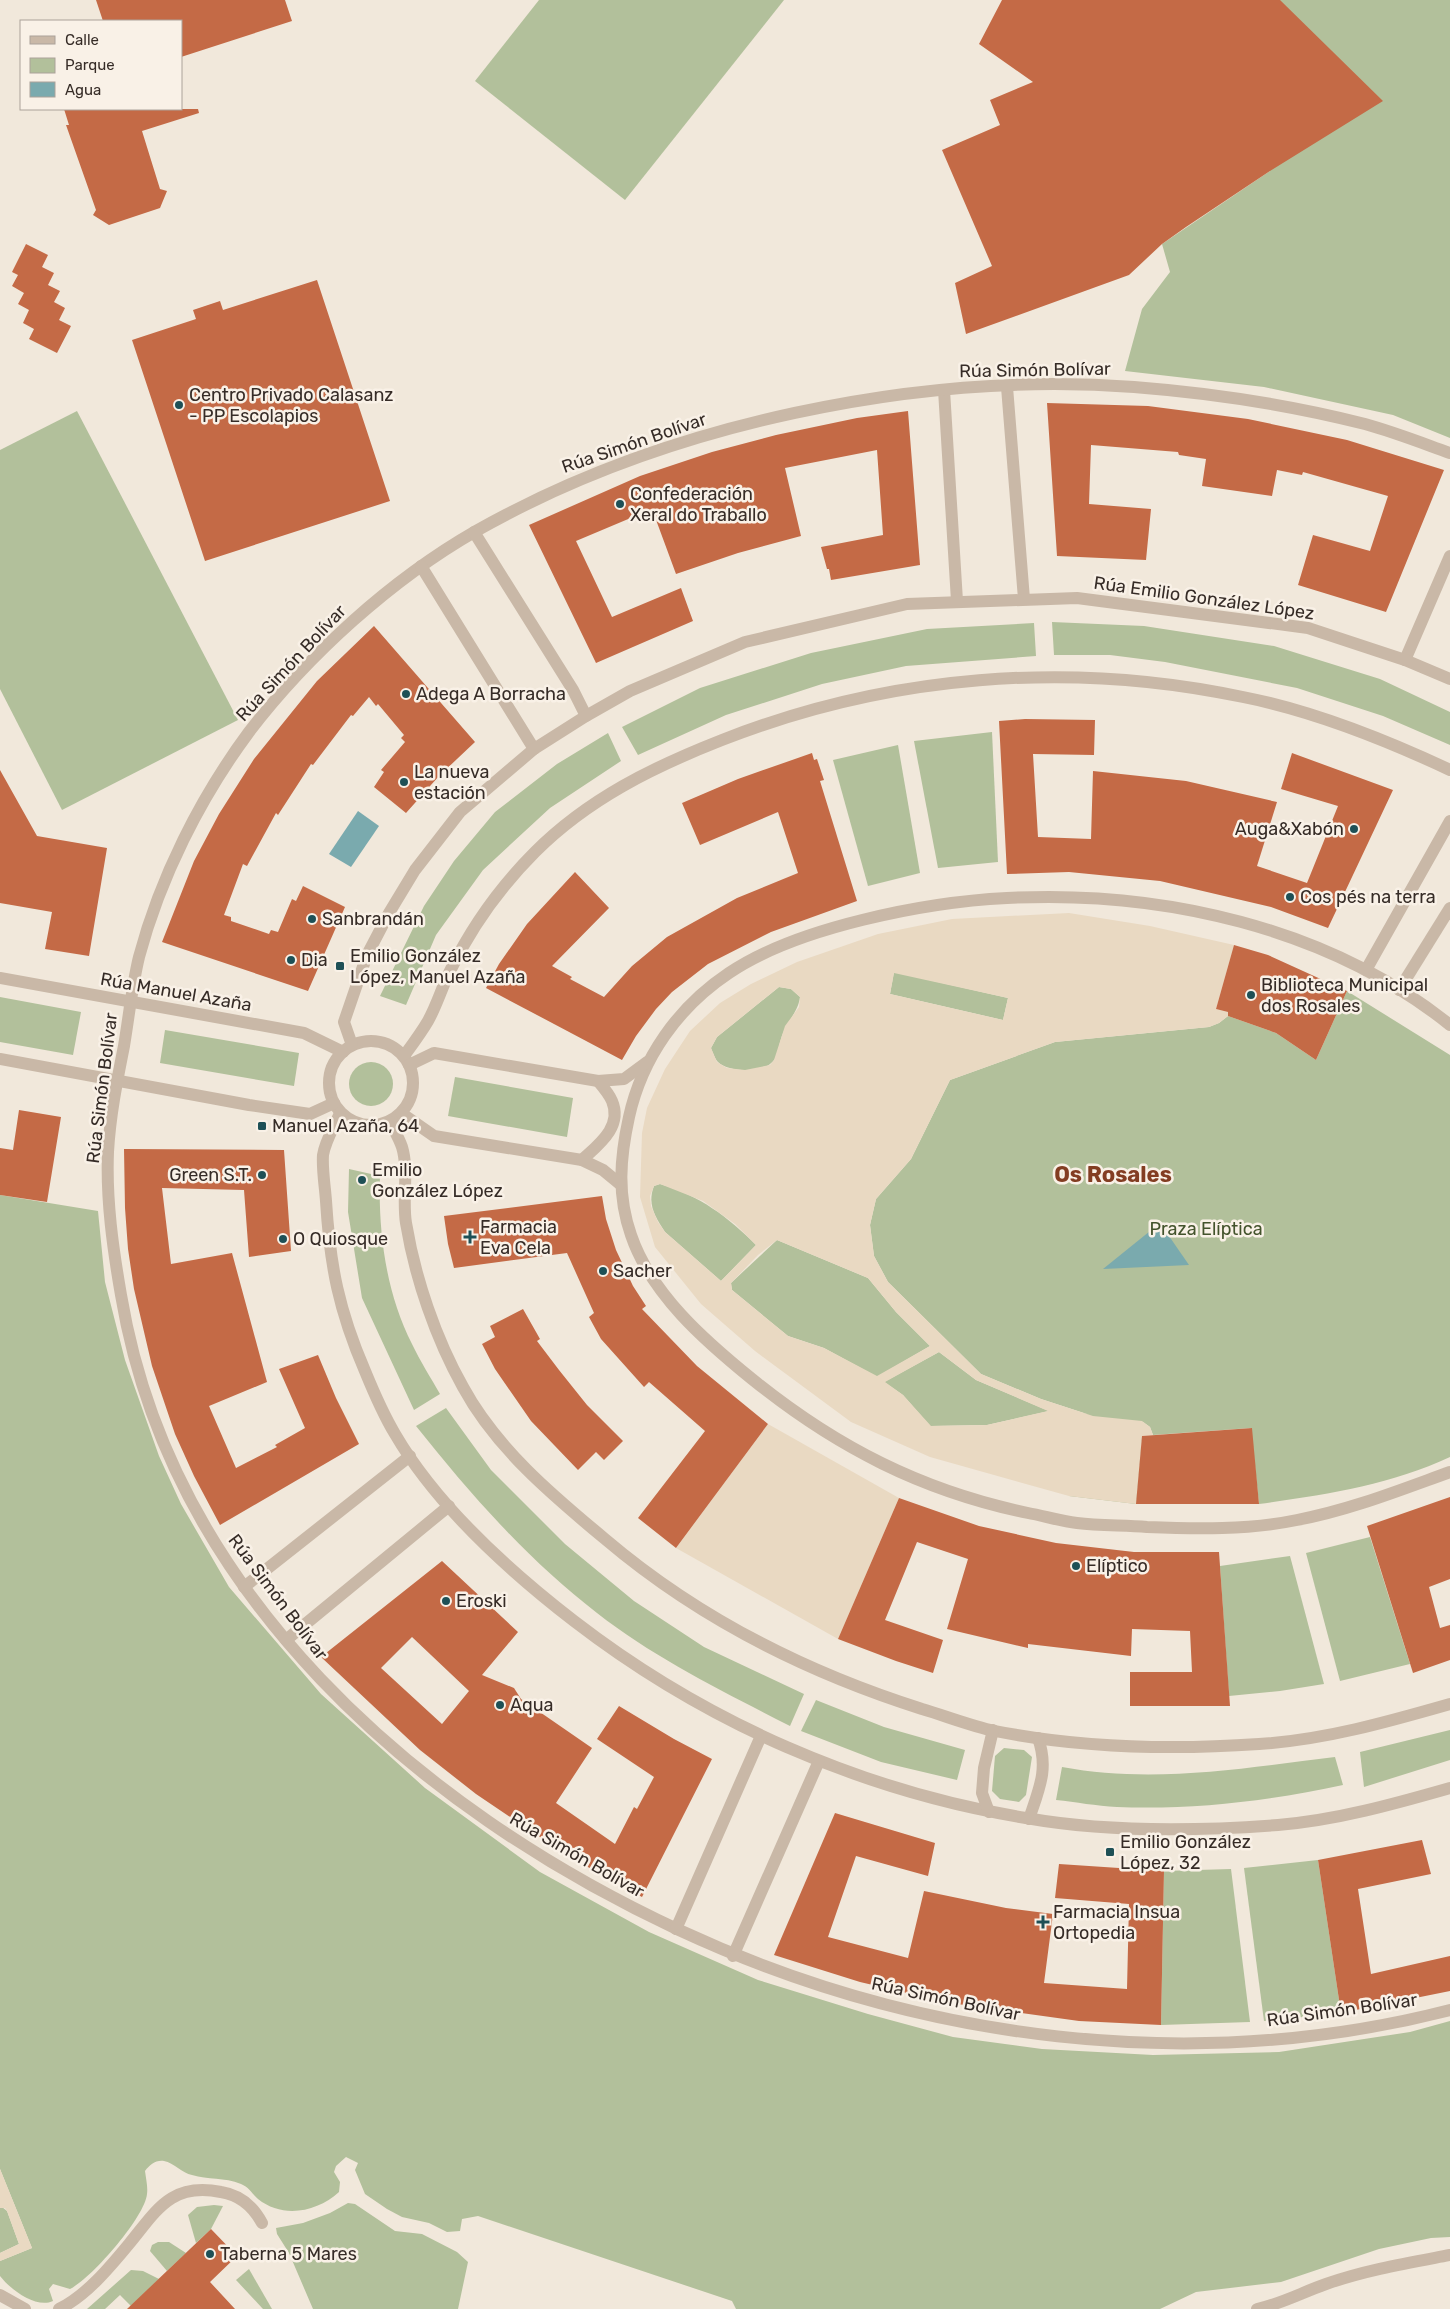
<svg xmlns="http://www.w3.org/2000/svg" width="1450" height="2309" viewBox="0 0 1450 2309" font-family="Rubik,sans-serif">
	<rect width="100%" height="100%" fill="#f1e8db"/>
	<!-- green -->
	<g fill="#b2c09b">
		<path d="M539,0H784L625,200L475,81Z"/>
		<path d="M1280,0H1450V438L1393,415L1264,387L1125,371L1142,309L1170,272L1162,244L1270,171Z"/>
		<path d="M77,411L238,720L62,810L0,689V450Z"/>
		<path d="M1052,622L1144,626L1274,646L1380,679L1450,712V745L1383,716L1297,688L1165,662L1110,655H1054Z"/>
		<path d="M1034,623L1036,656L906,666L822,684L726,715L638,755L622,727L700,688L811,653L927,629Z"/>
		<path d="M992,732L998,862L938,868L914,741Z"/>
		<path d="M608,733L621,761L550,808L483,870L436,935L406,1005L380,996L424,906L454,861L495,812L557,764Z"/>
		<path d="M898,745L920,873L868,886L833,760Z"/>
		<path d="M894,972L1008,998L1003,1020L890,994Z"/>
		<path d="M779,987L791,989L800,997C798,1013 785,1024 781,1039C778,1048 778,1059 770,1064C759,1073 728,1072 718,1062C715,1059 713,1053 711,1048L717,1037Z"/>
		<path d="M1347,991L1450,1055V1457C1390,1485 1324,1495 1259,1504L1251,1428L1153,1435L1150,1427L1143,1422L1136,1504L1069,1496L1080,1413L1087,1414L1041,1399L981,1374L888,1282L874,1256L870,1225L876,1199L911,1159L950,1080L1055,1042L1209,1027L1219,1023L1228,1016L1276,1033L1316,1060Z"/>
		<path d="M0,997L81,1012L73,1055L0,1042Z"/>
		<path d="M165,1030L299,1053L294,1086L160,1063Z"/>
		<circle cx="371" cy="1084" r="22"/>
		<path d="M455,1077L573,1098L567,1137L448,1116Z"/>
		<path d="M349,1169L380,1176C378,1232 386,1293 412,1344C420,1361 431,1378 440,1394L414,1410L362,1298L348,1212Z"/>
		<path d="M660,1184C699,1195 728,1217 756,1245L721,1281L665,1232C655,1217 647,1204 654,1186Z"/>
		<path d="M0,1195L98,1211L105,1282L125,1360L159,1456L181,1504L229,1587L321,1694L425,1788L540,1872L649,1932L758,1980L868,2014L953,2037L1042,2049L1153,2055L1279,2052L1410,2032L1450,2021V2237L1431,2238L1379,2249L1281,2282L1196,2292L1160,2309H736L732,2301L478,2216L462,2219L460,2231L447,2232L429,2223L402,2217L387,2209L365,2194L355,2170L358,2163L346,2157L336,2166L334,2172L340,2182L339,2192C317,2212 283,2219 258,2199C252,2194 249,2187 241,2184C224,2177 208,2180 192,2175C182,2173 174,2163 164,2161C155,2160 150,2165 145,2171C146,2179 148,2187 147,2194C145,2217 91,2279 70,2289L53,2284L49,2289L53,2301C36,2309 10,2289 0,2276V2261L32,2248L0,2169Z"/>
		<path d="M777,1240L868,1278L896,1312L930,1346L877,1377L824,1348L788,1336L732,1290L731,1283Z"/>
		<path d="M939,1352L976,1380L1049,1411L987,1425L930,1426L903,1395L884,1382Z"/>
		<path d="M446,1408L491,1470L565,1544L634,1601L704,1647L804,1694L790,1726C724,1692 656,1659 597,1613C528,1560 471,1495 416,1426Z"/>
		<path d="M1370,1537L1410,1664L1340,1681L1306,1553Z"/>
		<path d="M1290,1556L1324,1684L1280,1691L1229,1696L1220,1566Z"/>
		<path d="M816,1700L884,1727L965,1750L957,1780L881,1762L801,1731Z"/>
		<path d="M1450,1730V1760L1364,1787L1360,1752Z"/>
		<path d="M1004,1748L1024,1750L1032,1757L1026,1795L1019,1802L1000,1799L992,1791L995,1756Z"/>
		<path d="M1335,1757L1343,1785C1269,1801 1192,1810 1117,1807C1096,1806 1076,1802 1056,1800L1062,1767C1153,1784 1245,1768 1335,1757Z"/>
		<path d="M1318,1860L1341,2013L1264,2021L1244,1868Z"/>
		<path d="M1231,1869L1250,2022L1161,2025L1164,1871Z"/>
		<path d="M348,2203L355,2204L395,2231L422,2234L457,2252L468,2262L458,2309H313L289,2253L277,2234L276,2228L303,2223L330,2213Z"/>
		<path d="M214,2205L223,2206L211,2229L196,2243L188,2215L197,2207Z"/>
		<path d="M2,2207L7,2211L19,2244L0,2253V2208Z"/>
		<path d="M158,2242H169L186,2253L167,2271L150,2251L152,2245Z"/>
		<path d="M249,2269L272,2309H263L236,2280Z"/>
		<path d="M131,2270L143,2271L159,2279L131,2306L120,2295L105,2309H87Z"/>
	</g>
	<!-- plaza -->
	<g fill="#e9d9c2" fill-rule="evenodd">
		<path d="M1069,913L1150,926L1234,945L1216,1009L1228,1012V1016L1219,1023L1209,1027L1055,1042L950,1080L911,1159L876,1199L870,1225L874,1256L888,1282L981,1374L1041,1399L1093,1416L1142,1421L1150,1427L1153,1435L1142,1436L1136,1504L1069,1496L930,1457L851,1422L755,1351L701,1304L655,1247L640,1197L642,1133L647,1108L665,1069L690,1031L720,1003L751,984L797,962L878,934L952,919ZM894,973L1008,998L1003,1020L890,994ZM779,987L791,989L800,997L799,1007L785,1026L774,1060L770,1065L745,1070L727,1068L717,1062L711,1048L717,1037ZM660,1184L703,1201L735,1224L756,1245L721,1281L665,1232L658,1222L651,1206L650,1196L654,1186ZM777,1240L868,1278L896,1312L930,1346L877,1376L824,1348L788,1336L732,1290L731,1283L758,1255ZM939,1352L976,1380L1048,1411L987,1425L931,1426L903,1395L885,1382Z"/>
		<path d="M768,1424L899,1498L838,1639L676,1548Z"/>
		<path d="M0,2169L32,2248L0,2261V2253L19,2244L7,2211L5,2208H0Z"/>
	</g>
	<!-- water -->
	<g fill="#7aaaae">
		<path d="M358,811L379,826L351,867L329,854Z"/>
		<path d="M1160,1223L1189,1265L1103,1269Z"/>
	</g>
	<!-- building -->
	<g fill="#c46a46" fill-rule="evenodd">
		<path d="M96,0H285L292,21L181,57V21H103Z"/>
		<path d="M1002,0H1280L1383,101L1270,171L1186,227L1162,244L1129,275L966,334L955,283L992,266L942,150L1000,125L990,100L1033,82L979,44Z"/>
		<path d="M64,109H198L199,113L142,131L160,189L167,191L160,208L109,225L93,215L96,210L66,125H69Z"/>
		<path d="M26,244L48,255L42,267L54,273L48,285L60,291L54,302L65,308L59,320L71,326L57,353L29,339L34,329L23,323L29,310L18,304L24,293L12,286L18,275L12,272Z"/>
		<path d="M317,280L390,501L205,561L132,340L196,319L193,310L220,301L223,310Z"/>
		<path d="M1047,403L1148,406L1248,419L1347,440L1444,470L1386,612L1298,585L1313,535L1370,551L1388,496L1303,472L1302,475L1277,470L1272,496L1202,486L1206,459L1179,455L1178,452L1091,445L1089,504L1151,509L1146,560L1057,556Z"/>
		<path d="M908,411L920,565L831,580L829,569H827L821,547L883,535L877,450L785,468L801,536L738,553L676,574L652,509L576,541L612,617L681,588L693,621L596,663L529,525L640,476L712,452L776,435L857,418Z"/>
		<path d="M374,626L475,742L439,776L406,813L374,787L384,772L381,770L405,742L401,738L404,735L378,704L376,706L369,697L353,716L351,715L313,765L311,764L278,815L276,813L247,866L243,864L224,915L231,917V921L269,934L271,930L278,932L292,899L296,901L303,886L345,907L308,991L162,942L194,861L219,814L254,759L317,681Z"/>
		<path d="M1025,719L1095,720L1094,755L1033,754L1038,837L1091,839L1093,771L1186,781L1277,802L1257,866L1307,883L1338,806L1281,789L1292,753L1393,790L1328,928L1271,907L1160,881L1069,872L1007,874L999,721Z"/>
		<path d="M812,753L814,760L817,759L824,780L820,781L857,901L771,932L708,964L672,992L656,1009L636,1036L622,1060L486,988L499,964L527,924L575,872L609,908L552,966L572,977L570,979L604,997L632,966L667,937L737,898L798,873L778,812L700,845L682,803L738,779Z"/>
		<path d="M0,770L37,836L107,848L89,956L45,949L52,912L0,903Z"/>
		<path d="M1234,945L1268,955L1347,991L1316,1060L1276,1033L1228,1016V1012L1216,1009Z"/>
		<path d="M19,1110L61,1117L47,1202L0,1195V1148L13,1150Z"/>
		<path d="M124,1149L284,1150L291,1251L249,1257L244,1190L162,1188L171,1264L232,1253L267,1382L209,1406L236,1468L277,1447L275,1445L305,1428L279,1369L318,1355L336,1398L359,1444L220,1525L194,1476L175,1434L152,1366L134,1289L128,1249L125,1208Z"/>
		<path d="M602,1196L606,1219L616,1250L633,1286L646,1306L642,1309L697,1366L768,1424L676,1548L638,1518L705,1431L649,1382L644,1387L601,1339L589,1317L594,1313L567,1253L454,1268L448,1244L444,1216Z"/>
		<path d="M523,1309L540,1339L537,1341L559,1370L587,1405L623,1441L604,1460L596,1452L578,1470L531,1421L495,1369L482,1344L495,1337L490,1326Z"/>
		<path d="M1252,1428L1259,1504H1136L1142,1436Z"/>
		<path d="M1450,1497V1579L1429,1587L1440,1628L1450,1625V1660L1413,1673L1367,1526Z"/>
		<path d="M899,1498L979,1526L1056,1543L1134,1552H1219L1230,1706H1130V1672H1192L1190,1631L1132,1629L1131,1656L1028,1644V1648L947,1629L968,1559L917,1542L885,1620L943,1640L933,1673L896,1661L838,1639Z"/>
		<path d="M442,1561L518,1632L482,1675L514,1688L521,1699L592,1748L556,1803L615,1844L634,1807L637,1809L654,1777L597,1739L619,1706L674,1739L712,1759L642,1897L568,1856L476,1794L420,1750L321,1657ZM412,1637L469,1691L442,1724L381,1668Z"/>
		<path d="M835,1813L935,1843L928,1876L856,1856L828,1937L908,1958L924,1891L1006,1908L1053,1914L1044,1983L1127,1989L1129,1904L1055,1898L1059,1864L1164,1871L1161,2025L1079,2021L950,2003L860,1982L774,1955Z"/>
		<path d="M1422,1840L1431,1874L1358,1889L1371,1974L1450,1956V1991L1341,2013L1318,1860Z"/>
		<path d="M211,2229L237,2256L210,2282L235,2309H127Z"/>
	</g>
	<g fill="none" stroke-linecap="round" stroke-linejoin="round">
		<!-- street -->
		<g stroke="#c9b8a7" stroke-width="12">
			<path d="M1007,387L1024,599"/>
			<path d="M944,390L957,601"/>
			<path d="M1450,453C1422,443 1394,432 1365,424C1290,405 1211,393 1134,387C918,371 665,424 476,531C392,579 308,655 249,732C200,798 160,878 139,957C132,986 129,1016 124,1046C117,1081 110,1116 108,1152C106,1200 113,1249 121,1295C171,1594 417,1808 679,1930C918,2041 1193,2076 1450,2010"/>
			<path d="M474,532L573,690L586,716"/>
			<path d="M421,566L534,749"/>
			<path d="M1405,660L1450,556"/>
			<path d="M1366,970L1450,821"/>
			<path d="M0,978L304,1033L343,1052"/>
			<path d="M1399,990L1450,908"/>
			<path d="M1450,1025C1328,927 1161,890 1007,898C926,902 797,927 729,973C678,1007 642,1058 629,1117C620,1158 617,1195 631,1235C651,1294 705,1341 752,1379C836,1447 922,1491 1028,1513C1044,1516 1061,1521 1077,1523C1100,1526 1124,1525 1147,1527C1196,1529 1249,1530 1297,1520C1350,1510 1400,1490 1450,1472"/>
			<circle cx="371" cy="1083" r="42"/>
			<path d="M352,1045L344,1022L367,955L389,913L415,870L460,812L534,749L586,716L630,691L745,642L907,604L1077,598L1308,628L1405,660L1450,679"/>
			<path d="M404,1056C412,1045 421,1033 428,1021C437,1005 442,987 450,971C471,928 501,886 535,852C588,799 653,767 722,740C887,675 1069,660 1243,697C1314,711 1384,739 1450,770"/>
			<path d="M0,1059L249,1105L310,1114L334,1103"/>
			<path d="M409,1065L434,1053L598,1081L624,1079L647,1062"/>
			<path d="M340,1113C335,1125 325,1141 323,1155C322,1170 325,1186 326,1201C330,1266 339,1311 365,1371C374,1393 383,1414 395,1434C437,1506 508,1570 574,1621C705,1722 861,1791 1026,1818C1105,1832 1198,1831 1278,1825C1337,1820 1394,1804 1450,1788"/>
			<path d="M401,1113L434,1136L582,1160L603,1170L620,1184"/>
			<path d="M390,1122C394,1130 399,1138 402,1147C409,1170 402,1199 406,1223C415,1278 436,1339 463,1387C496,1448 552,1495 605,1539C698,1618 805,1672 922,1709C946,1716 971,1726 995,1731C1081,1748 1172,1750 1259,1744C1324,1740 1387,1722 1450,1704"/>
			<path d="M582,1160C598,1145 623,1127 612,1101C609,1094 603,1087 598,1081"/>
			<path d="M244,1587L410,1456"/>
			<path d="M286,1640L449,1506"/>
			<path d="M989,1812L982,1793L984,1768L993,1730"/>
			<path d="M1029,1819C1039,1789 1049,1769 1038,1738"/>
			<path d="M676,1929L761,1736"/>
			<path d="M733,1956L819,1761"/>
			<path d="M0,2295L25,2309"/>
			<path d="M59,2309C86,2296 110,2267 129,2244C157,2210 171,2182 221,2192C240,2195 253,2206 262,2223"/>
			<path d="M1257,2309C1281,2304 1303,2292 1326,2284C1366,2270 1408,2263 1450,2255"/>
		</g>
	</g>
	<!-- markers -->
	<g fill="#1e5056" stroke="#f9f1e7" stroke-width="2">
		<circle cx="179" cy="405" r="5"/>
		<circle cx="620" cy="504" r="5"/>
		<circle cx="406" cy="694" r="5"/>
		<circle cx="404" cy="782" r="5"/>
		<circle cx="1354" cy="829" r="5"/>
		<circle cx="1290" cy="897" r="5"/>
		<circle cx="312" cy="919" r="5"/>
		<circle cx="291" cy="960" r="5"/>
		<rect x="335" y="961" width="10" height="10" rx="2.5"/>
		<circle cx="1251" cy="995" r="5"/>
		<rect x="257" y="1121" width="10" height="10" rx="2.5"/>
		<circle cx="262" cy="1175" r="5"/>
		<circle cx="362" cy="1180" r="5"/>
		<path d="M467.5 1229.5h5v5h5v5h-5v5h-5v-5h-5v-5h5z"/>
		<circle cx="283" cy="1239" r="5"/>
		<circle cx="603" cy="1271" r="5"/>
		<circle cx="1076" cy="1566" r="5"/>
		<circle cx="446" cy="1601" r="5"/>
		<circle cx="500" cy="1705" r="5"/>
		<rect x="1105" y="1847" width="10" height="10" rx="2.5"/>
		<path d="M1040.5 1914.5h5v5h5v5h-5v5h-5v-5h-5v-5h5z"/>
		<circle cx="210" cy="2254" r="5"/>
	</g>
	<g text-anchor="middle" stroke-width="5" stroke-linejoin="round" paint-order="stroke">
		<!-- street labels -->
		<g font-size="18" fill="#362c27" stroke="#f9f1e7">
			<text transform="translate(1035 370) rotate(-1)" y="6">Rúa Simón Bolívar</text>
			<text transform="translate(634 443) rotate(-19)" y="6">Rúa Simón Bolívar</text>
			<text transform="translate(1204 598) rotate(8)" y="6">Rúa Emilio González López</text>
			<text transform="translate(291 663) rotate(-47)" y="6">Rúa Simón Bolívar</text>
			<text transform="translate(176 992) rotate(10)" y="6">Rúa Manuel Azaña</text>
			<text transform="translate(102 1088) rotate(-83)" y="6">Rúa Simón Bolívar</text>
			<text transform="translate(278 1597) rotate(53)" y="6">Rúa Simón Bolívar</text>
			<text transform="translate(577 1855) rotate(30)" y="6">Rúa Simón Bolívar</text>
			<text transform="translate(946 1999) rotate(12)" y="6">Rúa Simón Bolívar</text>
			<text transform="translate(1342 2010) rotate(-8)" y="6">Rúa Simón Bolívar</text>
		</g>
		<!-- poi labels -->
		<g font-size="18" fill="#362c27" stroke="#f9f1e7" text-anchor="start">
			<text x="189" y="401">Centro Privado Calasanz<tspan x="189" dy="21">- PP Escolapios</tspan></text>
			<text x="630" y="500">Confederación<tspan x="630" dy="21">Xeral do Traballo</tspan></text>
			<text x="416" y="700">Adega A Borracha</text>
			<text x="414" y="778">La nueva<tspan x="414" dy="21">estación</tspan></text>
			<text x="1344" y="835" text-anchor="end">Auga&amp;Xabón</text>
			<text x="1300" y="903">Cos pés na terra</text>
			<text x="322" y="925">Sanbrandán</text>
			<text x="350" y="962">Emilio González<tspan x="350" dy="21">López, Manuel Azaña</tspan></text>
			<text x="301" y="966">Dia</text>
			<text x="1261" y="991">Biblioteca Municipal<tspan x="1261" dy="21">dos Rosales</tspan></text>
			<text x="272" y="1132">Manuel Azaña, 64</text>
			<text x="372" y="1176">Emilio<tspan x="372" dy="21">González López</tspan></text>
			<text x="252" y="1181" text-anchor="end">Green S.T.</text>
			<text x="480" y="1233">Farmacia<tspan x="480" dy="21">Eva Cela</tspan></text>
			<text x="293" y="1245">O Quiosque</text>
			<text x="613" y="1277">Sacher</text>
			<text x="1086" y="1572">Elíptico</text>
			<text x="456" y="1607">Eroski</text>
			<text x="510" y="1711">Aqua</text>
			<text x="1120" y="1848">Emilio González<tspan x="1120" dy="21">López, 32</tspan></text>
			<text x="1053" y="1918">Farmacia Insua<tspan x="1053" dy="21">Ortopedia</tspan></text>
			<text x="220" y="2260">Taberna 5 Mares</text>
		</g>
		<!-- park labels -->
		<g font-size="18" fill="#43532c" stroke="#f9f1e7">
			<text x="1206" y="1235">Praza Elíptica</text>
		</g>
		<!-- district labels -->
		<g font-size="22" font-weight="bold" fill="#833d22" stroke="#f9f1e7">
			<text x="1113" y="1182">Os Rosales</text>
		</g>
	</g>
	<!-- legend -->
	<rect x="20" y="20" width="162" height="90" fill="#f9f1e7" stroke="#aba29a"/>
	<rect x="30" y="36" width="25" height="8" fill="#c9b8a7" stroke="#aba29a"/>
	<text x="65" y="45" font-size="15" fill="#362c27">Calle</text>
	<rect x="30" y="58" width="25" height="15" fill="#b2c09b" stroke="#aba29a"/>
	<text x="65" y="70" font-size="15" fill="#362c27">Parque</text>
	<rect x="30" y="82" width="25" height="15" fill="#7aaaae" stroke="#aba29a"/>
	<text x="65" y="95" font-size="15" fill="#362c27">Agua</text>
</svg>
